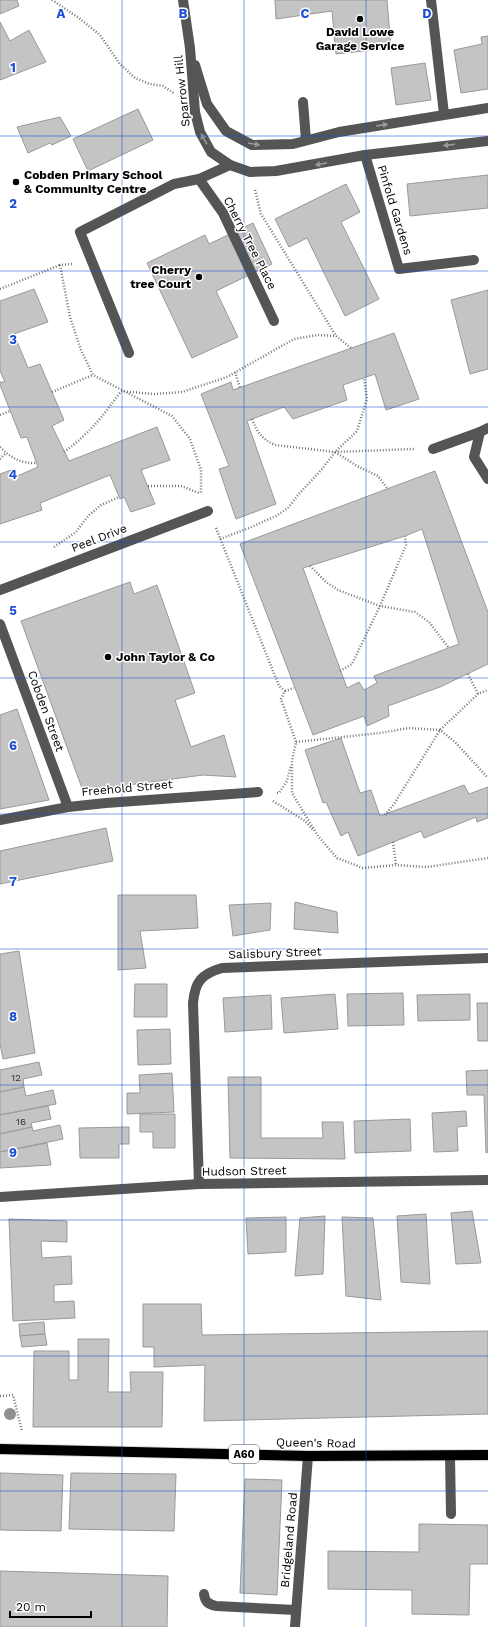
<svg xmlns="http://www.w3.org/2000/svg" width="488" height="1627" viewBox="0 0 488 1627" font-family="'Work Sans',sans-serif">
	<rect width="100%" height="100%" fill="#fff"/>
	<!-- building -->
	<g fill="#c4c4c4" stroke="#999" fill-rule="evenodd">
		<path d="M0,0H17L19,6L0,14Z"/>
		<path d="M275,0H387L391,48L336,54L332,11L276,19Z"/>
		<path d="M0,22L10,41L29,30L46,62L0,80Z"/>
		<path d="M488,36V89L461,93L454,50L482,44L481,37Z"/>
		<path d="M425,63L431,100L396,105L391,68Z"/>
		<path d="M138,109L153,140L88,171L73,139Z"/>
		<path d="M60,117L71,136L52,145L50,143L28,153L17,127Z"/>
		<path d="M488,175V208L410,216L407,184Z"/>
		<path d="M346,184L360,212L341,222L379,299L345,316L307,238L289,247L275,219Z"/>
		<path d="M253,223L272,264L216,291L238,337L192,358L147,263L205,235L209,244Z"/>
		<path d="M34,289L48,322L14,334L28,368L40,364L64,420L52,426L69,461L157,427L170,460L141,470L155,504L131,512L124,497L120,499L110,475L40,503L42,510L0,524V474L11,470L15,477L38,467L27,437L21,438L0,385V382H5L0,371V301Z"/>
		<path d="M488,290V369L470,374L451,300Z"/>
		<path d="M394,333L419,399L386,410L375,374L343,385L347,400L293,419L284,407L247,421L276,504L236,519L219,469L229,466L201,394L231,382L233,390Z"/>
		<path d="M435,471L488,612V664L440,687L388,706L389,716L367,726L364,716L313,735L240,544ZM422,529L459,644L374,676L377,683L364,690L359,682L347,688L303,568L405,536Z"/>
		<path d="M130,582L134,594L157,585L195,693L175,700L191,747L224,735L236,777L203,775L83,791L21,621Z"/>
		<path d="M17,709L49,800L0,809V715Z"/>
		<path d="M341,738L360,793L371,790L380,816L464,785L469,794L488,787V818L477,822L476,817L424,838L421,831L358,856L348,832L341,836L326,802L323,803L305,750Z"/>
		<path d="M106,828L113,861L0,884V851Z"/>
		<path d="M118,895H196L198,928L140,931L146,968L118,970Z"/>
		<path d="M295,902L337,912L338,933L294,929Z"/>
		<path d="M271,903L270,930L233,936L229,905Z"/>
		<path d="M19,951L35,1053L3,1059L0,1044V954Z"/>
		<path d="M135,984H167V1017H134Z"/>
		<path d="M403,993L404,1025L348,1026L347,994Z"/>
		<path d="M335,994L338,1029L284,1033L281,998Z"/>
		<path d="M470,994V1020L418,1021L417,995Z"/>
		<path d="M271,995L272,1029L225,1032L223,998Z"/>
		<path d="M477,1003H488V1041H478Z"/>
		<path d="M170,1029L171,1064L138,1065L137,1030Z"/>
		<path d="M39,1062L42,1075L23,1079L24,1087L0,1092V1070Z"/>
		<path d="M488,1070V1152L486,1153L484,1095H467L466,1071Z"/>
		<path d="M172,1073L174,1112L127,1114V1093H140L139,1075Z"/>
		<path d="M228,1077H261V1138H323L322,1122H343L345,1159L230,1158Z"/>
		<path d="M24,1087L26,1096L53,1090L56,1104L0,1115V1092Z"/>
		<path d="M48,1106L51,1119L31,1123L32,1127L0,1134V1115Z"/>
		<path d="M466,1111L467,1126L457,1127L458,1151L434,1152L432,1113Z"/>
		<path d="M140,1114H175V1148H153V1132H140Z"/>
		<path d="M410,1119L411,1151L355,1153L354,1121Z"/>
		<path d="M60,1125L63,1139L0,1152V1134L32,1127L33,1131Z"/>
		<path d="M129,1127V1144H119V1158H80L79,1128Z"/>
		<path d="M47,1143L51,1165L0,1168V1152Z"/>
		<path d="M472,1211L481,1263L456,1264L451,1213Z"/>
		<path d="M426,1214L430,1284L401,1282L397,1216Z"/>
		<path d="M325,1216L323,1274L295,1276L300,1218Z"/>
		<path d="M286,1217V1252L248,1254L246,1218Z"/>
		<path d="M342,1217L373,1218L381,1300L346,1296Z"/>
		<path d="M9,1219L67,1221V1242L41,1241L42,1258L71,1256L72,1284L54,1285V1302L74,1301L75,1318L13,1321Z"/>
		<path d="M143,1304H201L202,1335L488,1331V1414L204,1421L205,1365L154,1367V1347H143Z"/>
		<path d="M44,1322L45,1334L20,1336L19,1324Z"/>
		<path d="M45,1334L47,1345L22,1347L20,1336Z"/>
		<path d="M78,1339H109L108,1392H131L130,1372H163L162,1427H33L34,1351H69V1380H78Z"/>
		<path d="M0,1473L63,1475L61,1531L0,1530Z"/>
		<path d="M71,1473L176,1474L174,1531L69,1529Z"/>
		<path d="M245,1479L282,1480L277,1595L240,1593Z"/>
		<path d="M419,1524L488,1525V1564H470L469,1615L412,1614V1590L328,1589V1551L419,1552Z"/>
		<path d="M0,1571L168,1576L167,1627H0Z"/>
	</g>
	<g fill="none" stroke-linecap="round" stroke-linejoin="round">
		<defs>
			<path id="major" d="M0,1449L308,1456L488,1455"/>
		</defs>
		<!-- major casing -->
		<use href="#major" stroke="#dbdbdb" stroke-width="12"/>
		<!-- path -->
		<g stroke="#777" stroke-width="2.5" stroke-dasharray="1 2" stroke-linecap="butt">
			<path d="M52,0L79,18L100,35L120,64L135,78L150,84L163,86L175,94"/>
			<path d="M255,190L261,214L336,336"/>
			<path d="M72,264L60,265L70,317L81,350L93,375L172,416L190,439L201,470V494"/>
			<path d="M0,289L60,265"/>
			<path d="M235,372L240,388"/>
			<path d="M52,392L93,375"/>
			<path d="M0,415L10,411"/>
			<path d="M252,419C257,432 262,439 275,445L335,452L414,449"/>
			<path d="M0,447C11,458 21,464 37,463"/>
			<path d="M64,452C90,433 103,416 121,391L154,394L182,392L227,377L294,339L318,335L336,336L351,348"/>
			<path d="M335,452L357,466L378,476L387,488"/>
			<path d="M0,459L6,453"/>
			<path d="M148,486H181L199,493"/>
			<path d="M216,528L279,686L285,691L281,699L296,742L292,761V793L318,836L337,858L363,868L396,865L427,867L488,858"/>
			<path d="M220,539L249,528L276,516L288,508L298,495L322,469L335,452L357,431L367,399L364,378"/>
			<path d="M54,547L76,532L88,516L101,505L119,497"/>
			<path d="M310,566L326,582L338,590L380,606L415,612L429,622L448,647"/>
			<path d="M340,671L352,664L380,606L406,545L405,536"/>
			<path d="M468,674L478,694"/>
			<path d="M285,691L294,688"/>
			<path d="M296,742L380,733L409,728L440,730L455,742L488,778"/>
			<path d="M277,793H279L287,781L291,765"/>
			<path d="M273,801L305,821L313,830"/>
			<path d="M385,815L394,804L440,730L478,694L488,690"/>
			<path d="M393,842L396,865"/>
			<path d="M0,1396L13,1395L22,1431"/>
		</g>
		<!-- minor -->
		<g stroke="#555" stroke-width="10">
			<path d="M183,0L190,48L195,112L200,132L211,152L230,165L250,172L276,171L365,155L488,141"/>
			<path d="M431,0L444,114"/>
			<path d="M195,65L207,104L226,131L252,145L293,144L339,132L488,108"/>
			<path d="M303,102L306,140"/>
			<path d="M365,155L399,269L474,260"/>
			<path d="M199,179L223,213L274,321"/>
			<path d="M129,353L80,232L174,184L199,179L230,165"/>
			<path d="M488,428L480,432L474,457L488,479"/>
			<path d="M433,449L480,432"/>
			<path d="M0,590L208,511"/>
			<path d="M0,624L68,807"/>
			<path d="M0,820L68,807L106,803L258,792"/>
			<path d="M199,1184L193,1003C195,982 201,974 222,968L488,958"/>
			<path d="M0,1197L199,1184L488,1180"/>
			<path d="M450,1456L451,1514"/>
			<path d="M204,1594C205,1602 208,1604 216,1606L296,1610"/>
			<path d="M295,1627L308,1456"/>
		</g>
		<!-- major -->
		<use href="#major" stroke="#000" stroke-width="10"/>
	</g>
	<!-- trees -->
	<circle fill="#8f8f8f" cx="10" cy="1414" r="6"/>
	<!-- one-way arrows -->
	<defs><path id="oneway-solid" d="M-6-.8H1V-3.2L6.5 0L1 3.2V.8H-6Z"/></defs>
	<g fill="#999">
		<use href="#oneway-solid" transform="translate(382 125) rotate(-9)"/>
		<use href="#oneway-solid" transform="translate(204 139) rotate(-119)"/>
		<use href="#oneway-solid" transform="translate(254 144) rotate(10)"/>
		<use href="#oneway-solid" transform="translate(449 145) rotate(173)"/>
		<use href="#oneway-solid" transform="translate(321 164) rotate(169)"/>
	</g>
	<!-- grid -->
	<path fill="none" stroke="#1d4ed8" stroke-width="1" stroke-opacity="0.55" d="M122,0V1627M244,0V1627M366,0V1627M0,136H488M0,271H488M0,407H488M0,542H488M0,678H488M0,814H488M0,949H488M0,1085H488M0,1220H488M0,1356H488M0,1491H488"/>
	<!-- markers -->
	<g fill="#000" stroke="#fff" stroke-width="1.5">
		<circle cx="360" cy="19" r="4"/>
		<circle cx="16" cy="182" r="4"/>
		<circle cx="199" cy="277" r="4"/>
		<circle cx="108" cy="657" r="4"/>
	</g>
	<g text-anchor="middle" stroke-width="3" stroke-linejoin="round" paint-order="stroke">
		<!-- number labels -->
		<g font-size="10" fill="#313131">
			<text x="16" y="1081">12</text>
			<text x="21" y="1125">16</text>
		</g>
		<!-- shield labels -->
		<rect fill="#fff" stroke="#4c4c4c" stroke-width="1" x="229" y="1445" width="30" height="18" rx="3"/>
		<g font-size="11" font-weight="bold" fill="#000">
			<text x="244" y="1458">A60</text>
		</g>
		<!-- poi labels -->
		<g font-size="12" font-weight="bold" fill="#000" stroke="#fff" text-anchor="start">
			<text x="360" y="36" text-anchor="middle">David Lowe<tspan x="360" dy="14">Garage Service</tspan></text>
			<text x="24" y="179">Cobden Primary School<tspan x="24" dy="14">&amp; Community Centre</tspan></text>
			<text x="191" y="274" text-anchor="end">Cherry<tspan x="191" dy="14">tree Court</tspan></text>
			<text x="116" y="661">John Taylor &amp; Co</text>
		</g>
		<!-- street labels -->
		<g font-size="12" fill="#000" stroke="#fff">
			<text transform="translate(182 91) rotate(-96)" y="4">Sparrow Hill</text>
			<text transform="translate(395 210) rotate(73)" y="4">Pinfold Gardens</text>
			<text transform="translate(250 243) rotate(63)" y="4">Cherry Tree Place</text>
			<text transform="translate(99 538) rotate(-21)" y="4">Peel Drive</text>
			<text transform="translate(46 711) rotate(70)" y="4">Cobden Street</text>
			<text transform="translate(127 788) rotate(-5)" y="4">Freehold Street</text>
			<text transform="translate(275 953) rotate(-2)" y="4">Salisbury Street</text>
			<text transform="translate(244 1171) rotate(-1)" y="4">Hudson Street</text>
			<text transform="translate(316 1443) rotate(1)" y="4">Queen's Road</text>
			<text transform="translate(289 1540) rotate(-85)" y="4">Bridgeland Road</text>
		</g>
	</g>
	<g font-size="13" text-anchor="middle" font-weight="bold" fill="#1d4ed8" stroke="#fff" stroke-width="3" stroke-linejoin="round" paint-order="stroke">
		<text x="61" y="18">A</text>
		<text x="183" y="18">B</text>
		<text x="305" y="18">C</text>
		<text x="427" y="18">D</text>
		<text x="13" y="72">1</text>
		<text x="13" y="208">2</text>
		<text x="13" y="344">3</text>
		<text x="13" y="479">4</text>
		<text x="13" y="615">5</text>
		<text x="13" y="750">6</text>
		<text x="13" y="886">7</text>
		<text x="13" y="1021">8</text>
		<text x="13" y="1157">9</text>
	</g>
	<!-- scale -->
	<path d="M10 1611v6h81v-6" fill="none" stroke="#000000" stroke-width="2"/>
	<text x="16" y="1611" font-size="12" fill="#000000" stroke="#ffffff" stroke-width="3" paint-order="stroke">20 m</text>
</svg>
